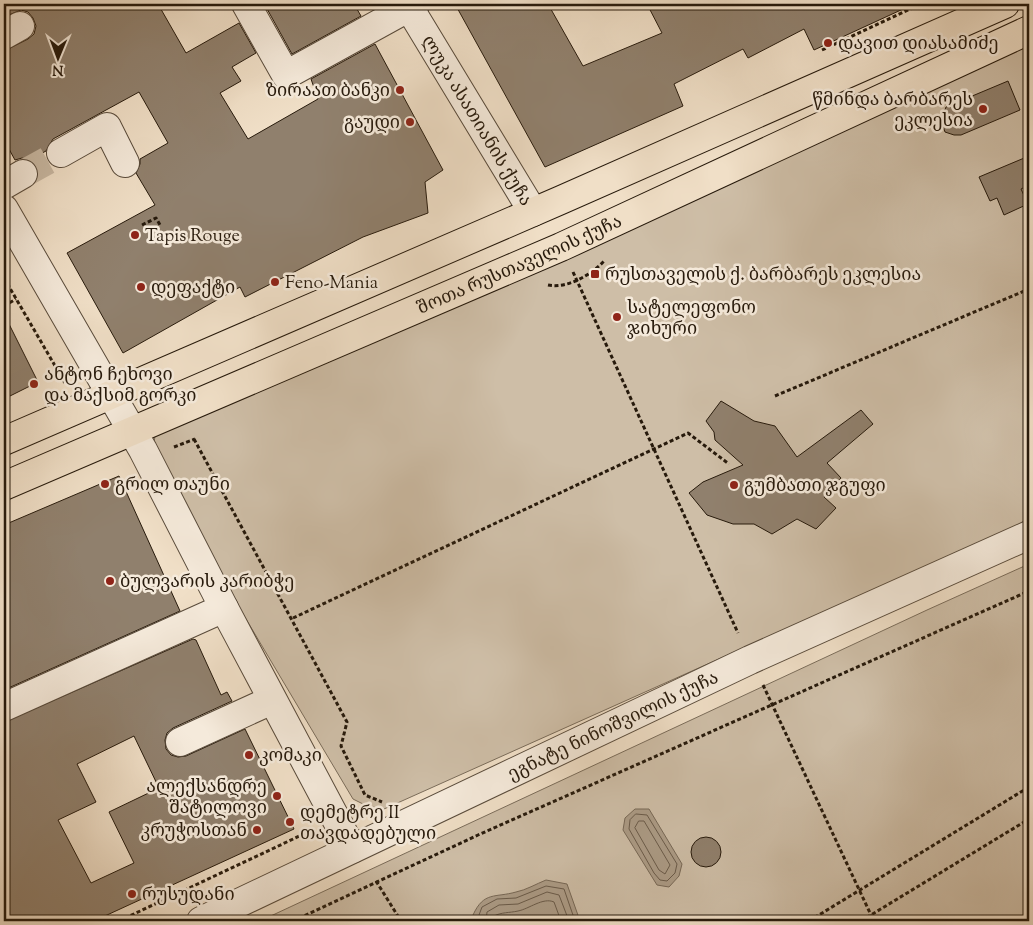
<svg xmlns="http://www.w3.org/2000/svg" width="1033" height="925" viewBox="0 0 1033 925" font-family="'Sorts Mill Goudy','Noto Serif Georgian',serif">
	<rect width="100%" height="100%" fill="#f0dfc7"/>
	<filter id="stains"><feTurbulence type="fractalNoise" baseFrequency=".004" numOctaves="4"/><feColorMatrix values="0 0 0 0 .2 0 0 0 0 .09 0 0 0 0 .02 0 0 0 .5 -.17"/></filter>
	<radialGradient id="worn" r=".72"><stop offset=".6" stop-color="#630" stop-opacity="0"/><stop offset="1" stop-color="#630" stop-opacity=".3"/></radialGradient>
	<!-- green -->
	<g fill="#cebea7" stroke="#7a6c5a">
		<path d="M1029,44V520L384,809L367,806L353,799L152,461L155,435Z"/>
		<path d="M1029,564V921H260L927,610Z"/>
	</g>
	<!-- water -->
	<g fill="#ac9c87" stroke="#776856">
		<path d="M635,809H649L682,864L679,876L669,887L657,885L623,830L625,818Z"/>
		<path d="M546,880L567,884L580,921H476L473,915C484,891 495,898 516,892C526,890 536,884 546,880Z"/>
	</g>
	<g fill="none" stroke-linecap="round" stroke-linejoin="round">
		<!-- shore -->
		<g stroke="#6a5b4a" stroke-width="1">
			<path d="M636,814L647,815L677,864L675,873L667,881L660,880L654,873L629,829L630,820Z"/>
			<path d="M639,821H644L670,865L665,874L659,870L635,828Z"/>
			<path d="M480,921L479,915L482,907L497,899L516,898L546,886L564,889L575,921"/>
			<path d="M486,921L487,912L499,905L518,904L547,892L559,895L569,921"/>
			<path d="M494,921V916C502,912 509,913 518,911C529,909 543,897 554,902L561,921"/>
		</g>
	</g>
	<!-- building -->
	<g fill="#90806d" stroke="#271a0c" fill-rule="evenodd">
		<path d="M4,4H158L186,53L239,23L256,53L232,67L241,81L220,93L248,139L318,99L311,79L375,44L443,170L425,182L428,213L363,237L245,297L240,287L123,353L67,253L155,205L136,173L140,164V159L168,143L139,92L53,139L46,151L29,160L22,158L15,160L4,140V51L28,39L34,34L36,26L33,18L28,12L21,10L4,17Z"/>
		<path d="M271,4H354L361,16L292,54L266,7Z"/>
		<path d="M455,4H548L583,66L662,33L647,4H914L814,50L804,29L748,58L743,49L674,84L683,106L545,167Z"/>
		<path d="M1008,81L1020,110L961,135H954L945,132L941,120L946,107Z"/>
		<path d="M1029,156V185L1021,189L1028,204L1004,215L997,198L990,201L979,177Z"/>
		<path d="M4,314L38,382L4,399Z"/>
		<path d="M721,401L754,421L775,426L797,457L861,410L873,424L827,463L841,478L824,497L836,508L816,529L797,519L772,534L754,524H733L707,515L689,493L703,482L743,465L715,440L714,432L706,421Z"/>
		<path d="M119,476L180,611L4,690V525Z"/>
		<path d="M193,639L196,640L221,695L227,692L232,701L173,728L167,733L165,740L166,749L171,755L178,757L186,756L245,729L294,829L94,921H4V722ZM134,736L159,788L109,812L134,863L91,883L58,820L96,802L77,764Z"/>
		<circle cx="706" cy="852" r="15"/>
	</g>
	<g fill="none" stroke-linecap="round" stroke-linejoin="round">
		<!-- minor-tunnel -->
		<path stroke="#c8b8a2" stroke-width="28" stroke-dasharray="28 14" stroke-linecap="butt" d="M23,174L61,153"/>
		<defs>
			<g id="minor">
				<path d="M246,4L286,75L415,4"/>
				<path id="s1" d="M407,4L533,212"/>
				<path d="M4,35L20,26"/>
				<path d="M61,153L107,127L125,163"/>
				<path d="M4,185L23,174"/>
				<path d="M4,209L143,450L224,608L352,849"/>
				<path d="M4,707L224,608"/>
				<path d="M180,742L272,700"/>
				<path id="s2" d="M201,921L750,660L1029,535"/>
			</g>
			<g id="major">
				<path d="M4,441L561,200L1005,4"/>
				<path id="s3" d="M4,486L561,247L1029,30"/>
			</g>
		</defs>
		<!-- minor casing -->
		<use href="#minor" stroke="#594b3b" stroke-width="30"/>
		<!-- major casing -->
		<use href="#major" stroke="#271a0c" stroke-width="30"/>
		<!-- path -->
		<g stroke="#271a0c" stroke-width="3" stroke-dasharray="4 2.5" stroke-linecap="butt">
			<path d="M822,50L921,4"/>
			<path d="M142,225L156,218L160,225"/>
			<path d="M573,272L738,633"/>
			<path d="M4,278L65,383"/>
			<path d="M548,285C567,289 591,275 604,261"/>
			<path d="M4,306L16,299"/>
			<path d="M775,396L1029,289"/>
			<path d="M194,439L347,722L341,746L365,795L382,802"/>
			<path d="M174,447L195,439"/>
			<path d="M293,618L688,433L729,464"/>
			<path d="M763,685L871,915"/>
			<path d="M376,881L401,921"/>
			<path d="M119,921L308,832L306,830"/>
			<path d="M293,921L478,835L1029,591"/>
			<path d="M809,921L1029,787"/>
			<path d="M861,921L1029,819"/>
		</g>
		<!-- minor -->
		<use href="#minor" stroke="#f5eadb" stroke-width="28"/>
		<!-- major -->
		<use href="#major" stroke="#f0dfc7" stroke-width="28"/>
	</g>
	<!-- markers -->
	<g fill="#8f2418" stroke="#f5eadb" stroke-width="2">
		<circle cx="828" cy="43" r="5"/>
		<circle cx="400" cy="90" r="5"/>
		<circle cx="983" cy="109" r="5"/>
		<circle cx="410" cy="122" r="5"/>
		<circle cx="135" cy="235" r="5"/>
		<rect x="590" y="269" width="10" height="10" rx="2.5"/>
		<circle cx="275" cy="282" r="5"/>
		<circle cx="141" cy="287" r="5"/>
		<circle cx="617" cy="317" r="5"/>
		<circle cx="34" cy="384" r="5"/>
		<circle cx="105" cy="484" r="5"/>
		<circle cx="734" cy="485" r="5"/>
		<circle cx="110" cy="581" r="5"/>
		<circle cx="249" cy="755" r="5"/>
		<circle cx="277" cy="796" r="5"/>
		<circle cx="290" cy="822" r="5"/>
		<circle cx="257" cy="830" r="5"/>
		<circle cx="132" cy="894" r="5"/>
	</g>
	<g text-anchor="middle" stroke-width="5" stroke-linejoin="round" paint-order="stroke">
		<!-- poi labels -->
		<g font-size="18" fill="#271a0c" stroke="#f5eadb" text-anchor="start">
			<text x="838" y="49">დავით დიასამიძე</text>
			<text x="390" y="96" text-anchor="end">ზირაათ ბანკი</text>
			<text x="973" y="105" text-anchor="end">წმინდა ბარბარეს<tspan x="973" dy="21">ეკლესია</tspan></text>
			<text x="400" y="128" text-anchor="end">გაუდი</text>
			<text x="145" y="241">Tapis Rouge</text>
			<text x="605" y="280">რუსთაველის ქ. ბარბარეს ეკლესია</text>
			<text x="285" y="288">Feno-Mania</text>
			<text x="151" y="293">დეფაქტი</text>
			<text x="627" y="313">სატელეფონო<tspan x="627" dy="21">ჯიხური</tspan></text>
			<text x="44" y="380">ანტონ ჩეხოვი<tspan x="44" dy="21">და მაქსიმ გორკი</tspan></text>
			<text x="115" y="490">გრილ თაუნი</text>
			<text x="744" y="491">გუმბათი ჯგუფი</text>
			<text x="120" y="587">ბულვარის კარიბჭე</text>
			<text x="259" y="761">კომაკი</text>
			<text x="267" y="792" text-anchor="end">ალექსანდრე<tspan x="267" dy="21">შატილოვი</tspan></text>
			<text x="300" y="818">დემეტრე II<tspan x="300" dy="21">თავდადებული</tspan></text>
			<text x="247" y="836" text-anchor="end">კრუჭოსთან</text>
			<text x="142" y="900">რუსუდანი</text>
		</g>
		<!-- street labels -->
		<g font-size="18" fill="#271a0c" stroke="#f5eadb">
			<text dy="6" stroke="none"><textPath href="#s1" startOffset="136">ლუკა ასათიანის ქუჩა</textPath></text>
			<text dy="6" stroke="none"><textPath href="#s3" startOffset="561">შოთა რუსთაველის ქუჩა</textPath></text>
			<text dy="6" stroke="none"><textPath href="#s2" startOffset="456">ეგნატე ნინოშვილის ქუჩა</textPath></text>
		</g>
	</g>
	<!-- margin -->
	<rect width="1033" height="925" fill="none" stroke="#f0dfc7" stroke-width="20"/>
	<rect x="5" y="5" width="1023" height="915" fill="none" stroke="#271a0c" stroke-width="2.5"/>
	<rect x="10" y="10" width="1013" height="905" fill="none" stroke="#271a0c"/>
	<!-- north arrow -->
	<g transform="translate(58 58) rotate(181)" stroke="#f5eadb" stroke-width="4" paint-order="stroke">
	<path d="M0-4L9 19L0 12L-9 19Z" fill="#271a0c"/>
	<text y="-8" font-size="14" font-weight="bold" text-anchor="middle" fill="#271a0c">N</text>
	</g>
	<rect width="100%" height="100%" filter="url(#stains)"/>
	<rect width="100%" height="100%" fill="url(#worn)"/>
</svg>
